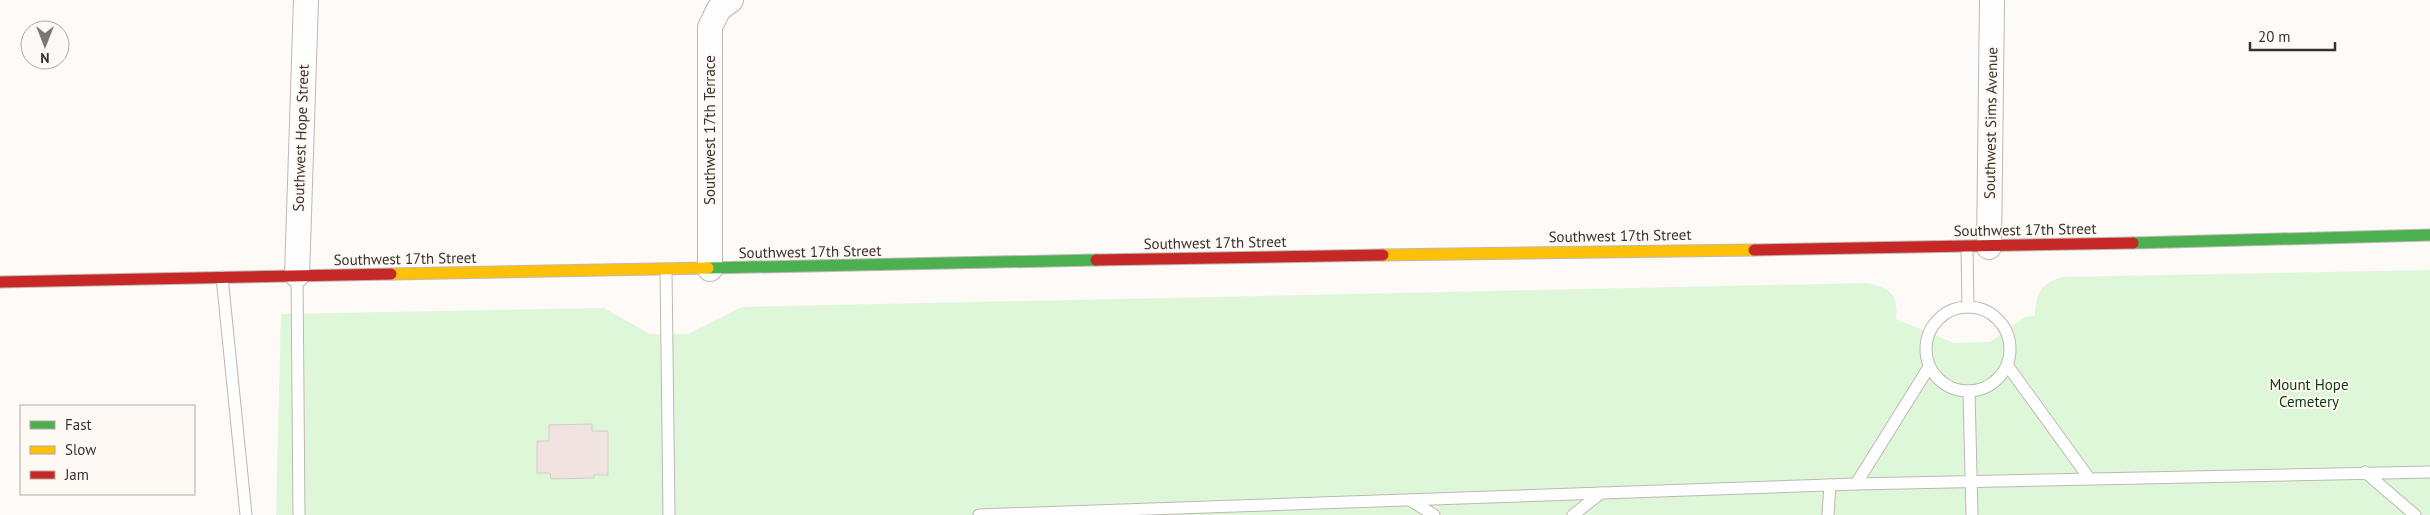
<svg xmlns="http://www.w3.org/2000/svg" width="2430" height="515" viewBox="0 0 2430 515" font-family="'PT Sans',sans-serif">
	<rect width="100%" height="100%" fill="#fdfaf7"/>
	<!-- green -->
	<path fill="#dff7d9" d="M2430,270V515H276L281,314L604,308L650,334H688L742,307L1867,283C1889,288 1899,293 1896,319L1954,343L1990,342L2025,317L2035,316C2036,293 2040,284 2062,277Z"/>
	<!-- building -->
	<path fill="#f1e3e0" stroke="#d4ccca" d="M592,424V431H608V475H594V478L551,479L550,473H537V441H549V425Z"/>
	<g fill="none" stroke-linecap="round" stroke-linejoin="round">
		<defs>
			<g id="lane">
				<path d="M1967,247L1968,307"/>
				<path d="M666,270L669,515"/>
				<path d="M297,275L299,515"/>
				<path d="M222,277L246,515"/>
				<circle cx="1968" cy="349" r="42"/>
				<path d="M2007,365L2089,478"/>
				<path d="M1969,391L1972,515"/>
				<path d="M2365,472L2415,515"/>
				<path d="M1856,484L1929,367"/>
				<path d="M1410,500L1434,515"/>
				<path d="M979,515L1856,484L2430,472"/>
				<path d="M1573,515L1601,493"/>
				<path d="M1828,515L1830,485"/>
			</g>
			<g id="street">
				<path d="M1989,247L1992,0"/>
				<path d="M710,269V27L719,9L731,0"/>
				<path d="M297,275L306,0"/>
			</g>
			<g id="fast">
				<path d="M2133,243L2430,235"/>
				<path d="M708,268L1096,260"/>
			</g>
			<g id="slow">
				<path d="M1383,255L1754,250"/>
				<path d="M391,274L708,268"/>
			</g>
			<g id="jam">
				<path d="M1754,250L2133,243"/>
				<path d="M1096,260L1383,255"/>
				<path d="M0,282L391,274"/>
			</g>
		</defs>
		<!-- lane casing -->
		<use href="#lane" stroke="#beb8b3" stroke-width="13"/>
		<!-- street casing -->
		<use href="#street" stroke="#beb8b3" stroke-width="26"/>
		<!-- fast casing -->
		<use href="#fast" stroke="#beb8b3" stroke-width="13"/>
		<!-- slow casing -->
		<use href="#slow" stroke="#beb8b3" stroke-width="13"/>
		<!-- jam casing -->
		<use href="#jam" stroke="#beb8b3" stroke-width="13"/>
		<!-- lane -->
		<use href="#lane" stroke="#fffefe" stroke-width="11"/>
		<!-- street -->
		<use href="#street" stroke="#fffefe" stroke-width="24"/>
		<!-- fast -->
		<use href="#fast" stroke="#4caf50" stroke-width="11"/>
		<!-- slow -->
		<use href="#slow" stroke="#ffc107" stroke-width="11"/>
		<!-- jam -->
		<use href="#jam" stroke="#c62828" stroke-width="11"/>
	</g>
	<g text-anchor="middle" stroke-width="4" stroke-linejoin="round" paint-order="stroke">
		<!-- street labels -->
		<g font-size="15" fill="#3a3029" stroke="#fff9f5">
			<text transform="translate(1991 123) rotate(-89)" y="5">Southwest Sims Avenue</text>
			<text transform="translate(710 130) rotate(-90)" y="5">Southwest 17th Terrace</text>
			<text transform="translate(301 138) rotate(-88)" y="5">Southwest Hope Street</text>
			<text transform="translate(2025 230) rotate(-1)" y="5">Southwest 17th Street</text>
			<text transform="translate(1620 236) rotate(-1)" y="5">Southwest 17th Street</text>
			<text transform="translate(1215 243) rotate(-1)" y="5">Southwest 17th Street</text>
			<text transform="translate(810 252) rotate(-1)" y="5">Southwest 17th Street</text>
			<text transform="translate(405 259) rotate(-1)" y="5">Southwest 17th Street</text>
		</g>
		<!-- park labels -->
		<g font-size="15" fill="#0e3c0d" stroke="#fff9f5">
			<text x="2309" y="390">Mount Hope<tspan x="2309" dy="17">Cemetery</tspan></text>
		</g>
	</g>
	<!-- legend -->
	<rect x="20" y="405" width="175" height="90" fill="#fff9f5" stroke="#b0a9a3"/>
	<rect x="30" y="421" width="25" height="8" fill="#4caf50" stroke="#b0a9a3"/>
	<text x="65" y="430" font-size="15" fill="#3a3029">Fast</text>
	<rect x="30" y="446" width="25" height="8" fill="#ffc107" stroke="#b0a9a3"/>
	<text x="65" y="455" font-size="15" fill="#3a3029">Slow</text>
	<rect x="30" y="471" width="25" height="8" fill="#c62828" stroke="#b0a9a3"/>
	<text x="65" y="480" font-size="15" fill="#3a3029">Jam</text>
	<!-- north arrow -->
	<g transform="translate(45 45) rotate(180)"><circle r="24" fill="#fff9f5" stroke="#b0a9a3"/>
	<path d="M0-4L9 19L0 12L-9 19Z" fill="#7e7771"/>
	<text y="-8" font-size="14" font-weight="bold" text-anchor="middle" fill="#3a3029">N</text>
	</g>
	<!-- scale -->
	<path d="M2250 42v8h85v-8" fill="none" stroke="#3a3029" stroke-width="2.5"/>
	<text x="2258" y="42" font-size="15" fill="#3a3029" stroke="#fff9f5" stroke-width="4" paint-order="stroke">20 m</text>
</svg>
